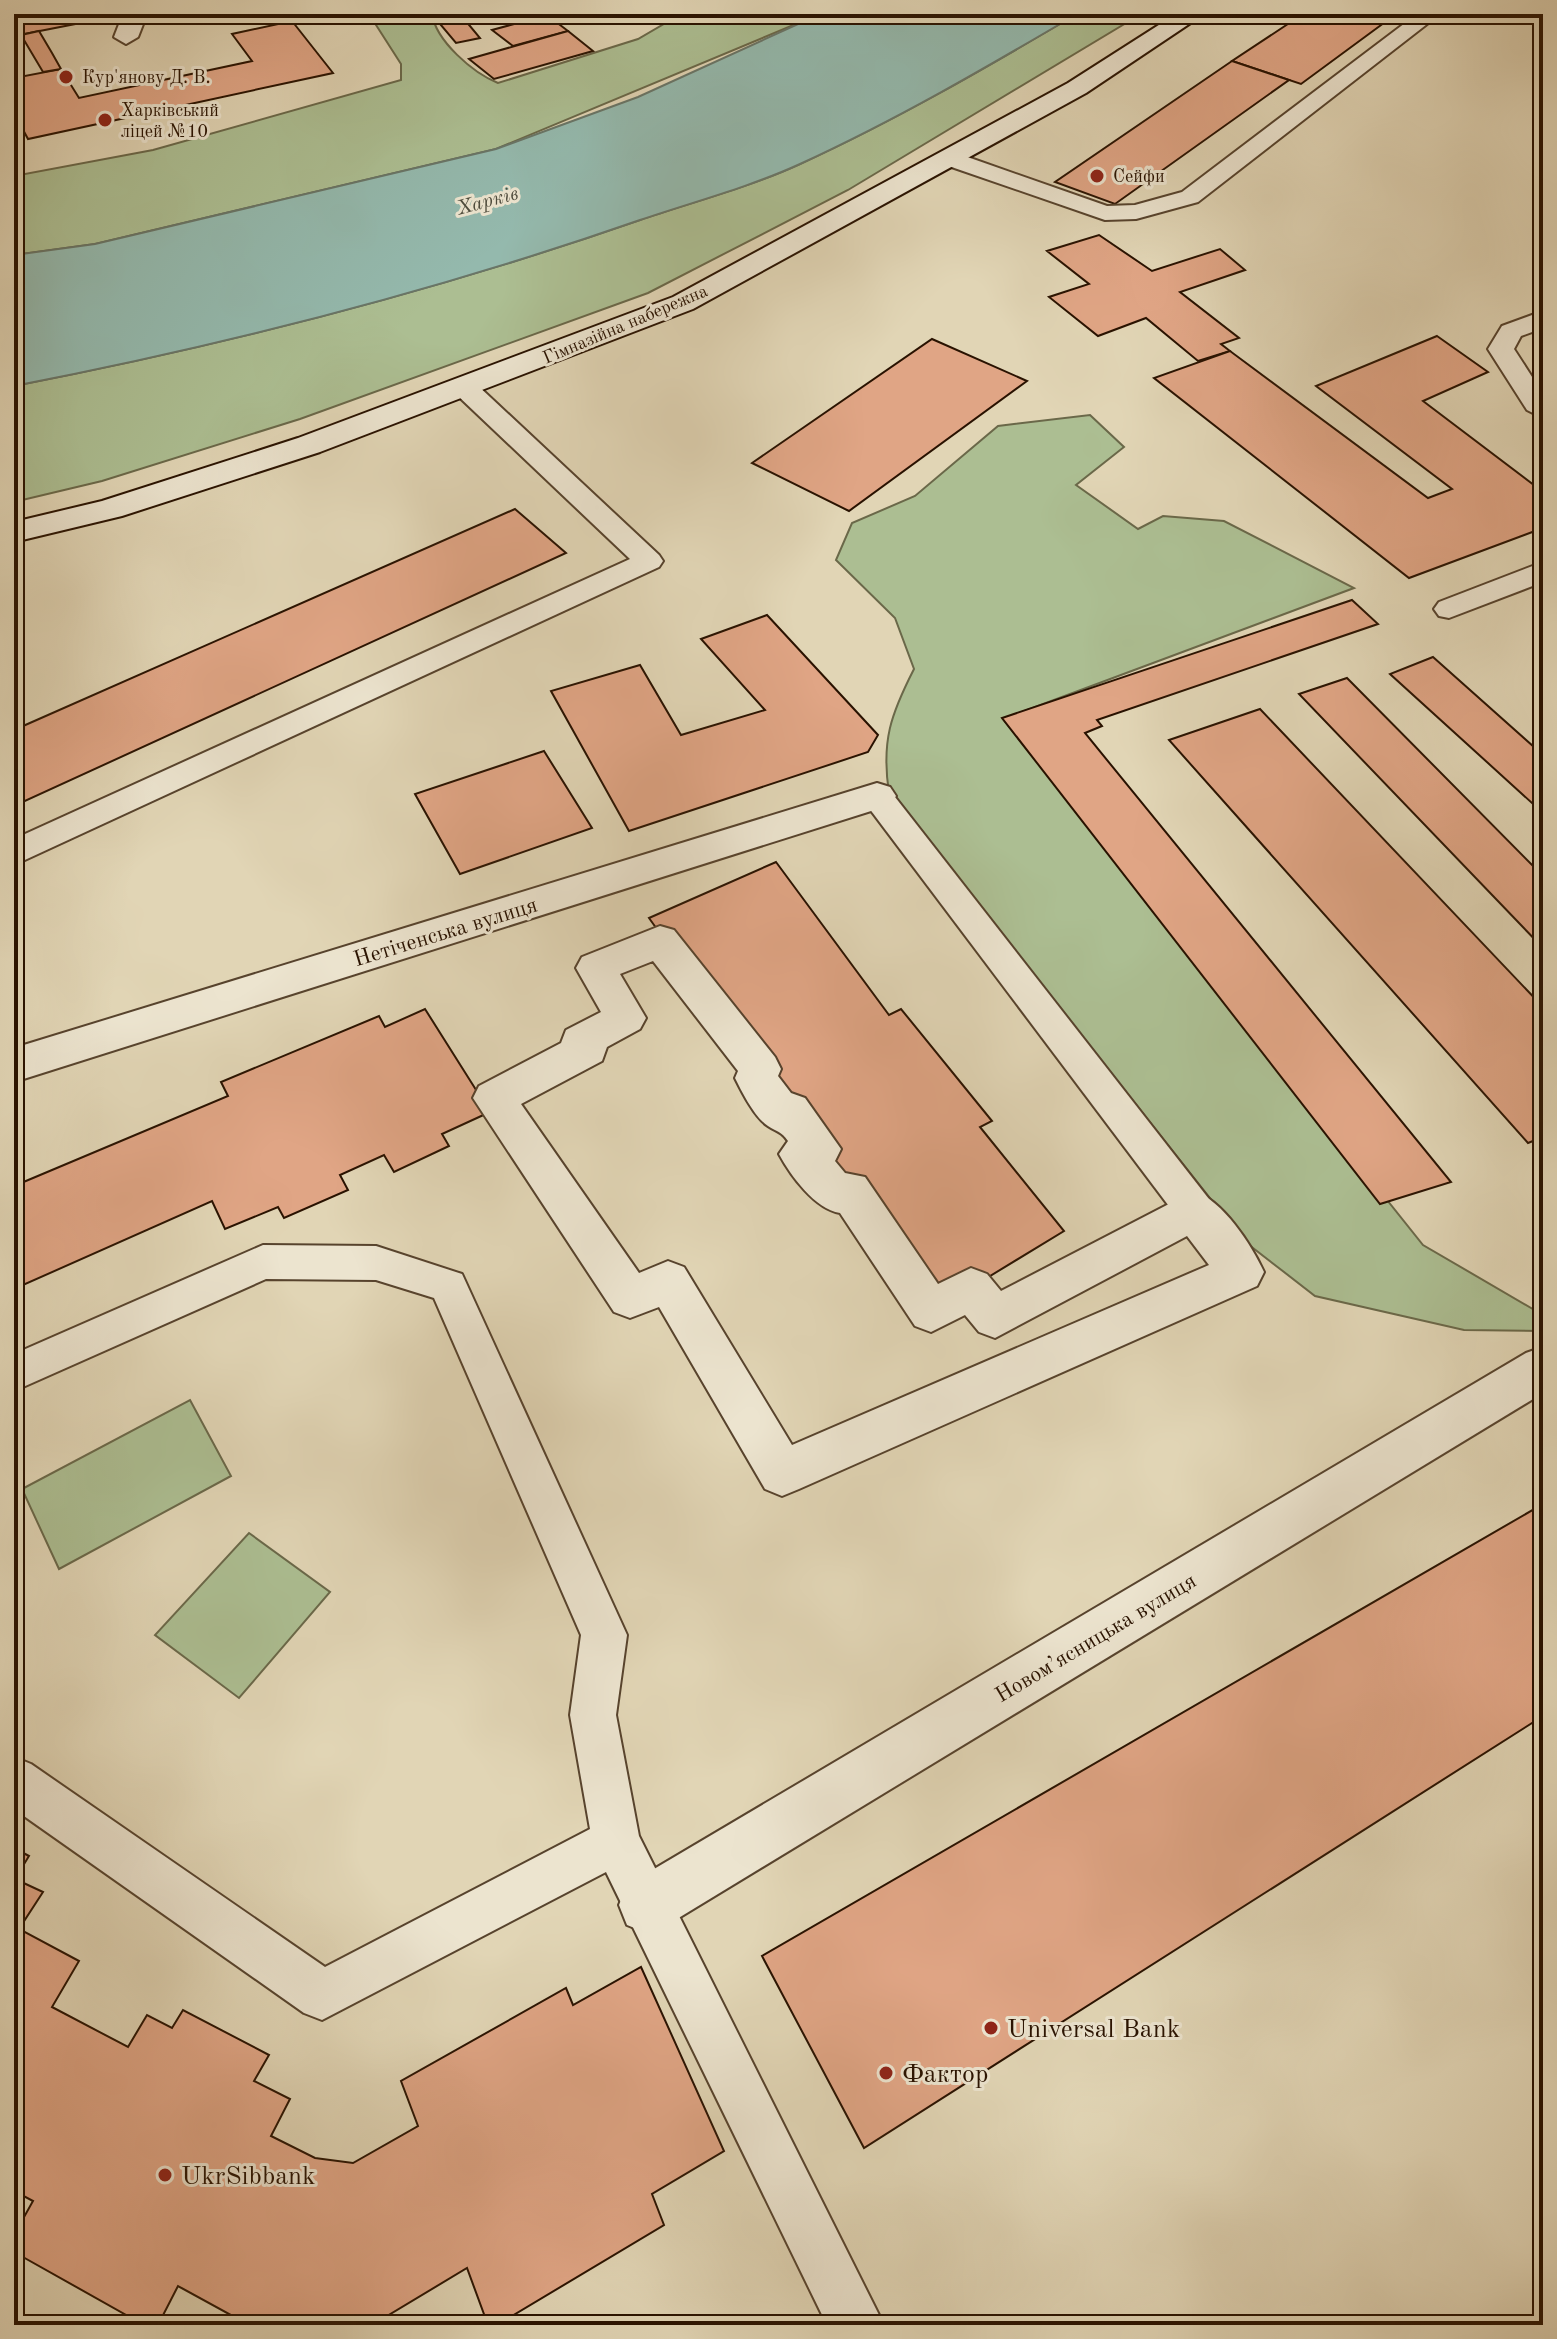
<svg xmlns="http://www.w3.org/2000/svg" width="1557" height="2339" viewBox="0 0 1557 2339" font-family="'Old Standard TT',serif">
	<rect width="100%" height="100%" fill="#e1d5b5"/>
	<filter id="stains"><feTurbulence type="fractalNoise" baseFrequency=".0025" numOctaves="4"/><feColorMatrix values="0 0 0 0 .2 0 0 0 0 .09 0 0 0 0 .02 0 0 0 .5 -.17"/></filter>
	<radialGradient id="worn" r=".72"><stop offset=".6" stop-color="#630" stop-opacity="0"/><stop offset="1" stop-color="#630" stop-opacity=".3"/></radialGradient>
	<!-- green -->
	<g fill="#acbe92" stroke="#6a6849" stroke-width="2">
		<path d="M369,14H432C436,41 473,73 498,83L638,39L681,14H820L496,149L95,244L14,255V176L153,150L401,80V64Z"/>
		<path d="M1077,14H1141L848,190L648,293L300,419L102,481L14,502V386C226,345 436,291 640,220C693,202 750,187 800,164C896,120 987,67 1077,14Z"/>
		<path d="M1090,415L1124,447L1076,485L1138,529L1163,516L1224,521L1354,588L1003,719L1423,1245L1543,1315V1331L1464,1330L1315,1296L1244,1241L889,793C881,741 891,714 914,669L895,618L836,560L852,523L915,496L998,426Z"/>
		<path d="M190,1400L231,1476L59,1569L22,1489Z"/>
		<path d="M249,1533L330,1592L239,1698L155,1635Z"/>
	</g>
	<!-- water -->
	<path fill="#94b9ad" stroke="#697668" stroke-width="2" d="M820,14H1077C987,67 896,120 800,164C750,187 693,202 640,220C436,291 226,345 14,386V255L95,244L496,149L638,97Z"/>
	<!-- building -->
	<g fill="#e0a585" stroke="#291200" stroke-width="2">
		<path d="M14,14H93L96,20L14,36Z"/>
		<path d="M460,14L480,38L456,43L435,18Z"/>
		<path d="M1303,14H1396L1301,84L1232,61Z"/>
		<path d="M547,15L568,31L513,46L492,30Z"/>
		<path d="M292,21L333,73L28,139L14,113V78L61,69L79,98L252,61L232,34Z"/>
		<path d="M39,31L52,53L61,69L43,72L21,35Z"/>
		<path d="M568,31L593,51L494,79L469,59Z"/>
		<path d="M1232,61L1289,80L1115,204L1055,182Z"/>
		<path d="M1099,235L1152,271L1220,249L1245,270L1180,292L1239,338L1221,344L1230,351L1198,361L1146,318L1098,336L1049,297L1089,284L1047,251Z"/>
		<path d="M1437,336L1488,372L1423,401L1543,492V528L1409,578L1154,378L1230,351L1428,498L1452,489L1316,386Z"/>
		<path d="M932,339L1027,381L849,511L752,463Z"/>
		<path d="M515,509L566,553L14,806V730Z"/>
		<path d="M1352,600L1378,624L1097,720L1102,726L1085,733L1451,1182L1380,1204L1002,718Z"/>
		<path d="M767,615L878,735L868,752L629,831L551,691L640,665L681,735L765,710L701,639Z"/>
		<path d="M1433,657L1543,755V813L1390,674Z"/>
		<path d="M1347,678L1543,876V948L1299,694Z"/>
		<path d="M1260,709L1543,1007V1137L1528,1143L1169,740Z"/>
		<path d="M544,751L592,828L460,874L415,794Z"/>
		<path d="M776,862L889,1015L901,1009L992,1121L980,1127L1064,1231L931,1312L649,918Z"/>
		<path d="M425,1009L490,1112L442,1134L449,1146L394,1172L384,1155L340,1175L348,1190L284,1218L278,1207L225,1229L212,1201L14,1289V1186L228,1096L221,1082L379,1016L385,1027Z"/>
		<path d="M1543,1504V1716L864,2148L762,1956Z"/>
		<path d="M14,1848L29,1856L15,1879L43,1892L19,1929L79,1961L52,2007L128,2047L147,2015L172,2028L183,2010L269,2055L254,2081L290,2099L271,2136L315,2158L353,2163L418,2126L401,2081L566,1988L573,2005L641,1967L724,2151L652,2194L664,2225L497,2325H488L467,2268L372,2325H249L178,2286L158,2325H144L14,2252V2235L33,2201L14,2191Z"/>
	</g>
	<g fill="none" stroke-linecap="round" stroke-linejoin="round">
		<defs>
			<g id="service">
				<path d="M1417,14H1440L1198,202L1136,219L1105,220L940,163L937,158L940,153H956L1107,206L1135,205L1182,192Z"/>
				<path d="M1543,311V328L1521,336L1514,349L1543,394V418L1527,410L1488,349L1502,326Z"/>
				<path d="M466,381L475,383L659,555L663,561L659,567L14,865V839L630,559L457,395L453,389Z"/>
				<path d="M1543,562V582L1449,618L1439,616L1434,609L1439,602Z"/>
				<path d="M877,785L888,788L1230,1226L1236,1238L1230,1250L1216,1254L1202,1250L866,804L861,796L866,788Z"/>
				<path d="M263,1245L376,1246L462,1274L627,1635L616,1715L639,1836L884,2325H827L606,1872L322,2020L304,2013L14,1809V1757L31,1764L325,1967L590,1829L570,1715L581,1635L434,1298L376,1280L266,1279L14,1391V1354Z"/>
			</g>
			<path id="pedestrian" d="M660,926L674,930L775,1057L781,1069L778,1076L791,1093L805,1098L841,1149L835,1161L845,1173L865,1177L938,1284L971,1268L987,1274L1001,1291L1194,1191C1223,1201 1251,1244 1264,1272L1257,1286L799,1489L782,1496L765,1489L659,1307L630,1318L614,1312L473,1098L479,1086L561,1043L566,1030L601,1012L576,968L582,957ZM653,961L738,1071L735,1078C742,1092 755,1118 768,1126C777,1132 781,1131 788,1141L779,1154C791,1176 815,1209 840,1213L915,1326L931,1332L965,1315L979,1332L995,1338L1187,1236L1209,1265L792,1445L684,1267L668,1261L639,1273L521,1104L602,1061L607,1047L640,1029L646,1018L620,974Z"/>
			<g id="minor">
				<path d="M123,14H147L138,37L126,44L114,37Z"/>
				<path d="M877,783L890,787L896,796L890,805L14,1082V1048Z"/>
				<path d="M1543,1347V1393L667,1925L647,1933L627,1925L619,1905L627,1885L1526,1353Z"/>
			</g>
			<path id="secondary" d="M1176,14H1204L1086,93L693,309L320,452L122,516L14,542V522L102,501L298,438L673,297L1068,83Z"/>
		</defs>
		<!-- service casing -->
		<use href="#service" stroke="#57432d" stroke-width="4"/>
		<!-- pedestrian casing -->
		<use href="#pedestrian" stroke="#57432d" stroke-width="4"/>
		<!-- minor casing -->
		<use href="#minor" stroke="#57432d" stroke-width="4"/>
		<!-- secondary casing -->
		<use href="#secondary" stroke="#291200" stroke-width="4"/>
		<!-- service -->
		<use href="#service" fill="#ece4cf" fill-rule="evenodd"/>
		<!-- pedestrian -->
		<use href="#pedestrian" fill="#ece4cf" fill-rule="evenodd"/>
		<!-- minor -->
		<use href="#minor" fill="#ece4cf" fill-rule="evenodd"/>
		<!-- secondary -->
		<use href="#secondary" fill="#ece4cf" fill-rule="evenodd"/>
	</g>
	<!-- markers -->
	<g fill="#8f2418" stroke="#ece4cf" stroke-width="3">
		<circle cx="66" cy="77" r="8"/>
		<circle cx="105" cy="120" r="8"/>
		<circle cx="1097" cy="176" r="8"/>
		<circle cx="991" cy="2028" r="8"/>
		<circle cx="886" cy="2073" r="8"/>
		<circle cx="165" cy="2175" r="8"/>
	</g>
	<g text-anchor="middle" stroke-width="6" stroke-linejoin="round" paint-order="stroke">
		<!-- far-poi labels -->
		<g font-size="18" fill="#291200" stroke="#ece4cf" text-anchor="start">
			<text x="82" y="83">Кур'янову Д. В.</text>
			<text x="121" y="116">Харківський<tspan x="121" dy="21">ліцей №10</tspan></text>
			<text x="1113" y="182">Сейфи</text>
		</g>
		<!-- far-street labels -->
		<g font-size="18" fill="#291200" stroke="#ece4cf">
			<text transform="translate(625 324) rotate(-23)" y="6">Гімназійна набережна</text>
		</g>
		<!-- far-water labels -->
		<g font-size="20" font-style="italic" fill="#4e4c3d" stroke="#ece4cf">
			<text transform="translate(487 200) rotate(-15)" y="7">Харків</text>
		</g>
		<!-- street labels -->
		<g font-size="22" fill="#291200" stroke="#ece4cf">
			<text transform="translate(445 931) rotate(-17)" y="8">Нетіченська вулиця</text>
			<text transform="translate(1095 1637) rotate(-31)" y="8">Новом’ясницька вулиця</text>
		</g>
		<!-- near-poi labels -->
		<g font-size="26" fill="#291200" stroke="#ece4cf" text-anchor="start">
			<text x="1007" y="2037">Universal Bank</text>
			<text x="902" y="2082">Фактор</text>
			<text x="181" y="2184">UkrSibbank</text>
		</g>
	</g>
	<!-- margin -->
	<rect width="1557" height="2339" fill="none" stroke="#e1d5b5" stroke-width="48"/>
	<rect x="16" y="16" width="1525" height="2307" fill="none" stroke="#291200" stroke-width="4"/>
	<rect x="24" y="24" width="1509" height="2291" fill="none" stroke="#291200" stroke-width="2"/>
	<rect width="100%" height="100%" filter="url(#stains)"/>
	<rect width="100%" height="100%" fill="url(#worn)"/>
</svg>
